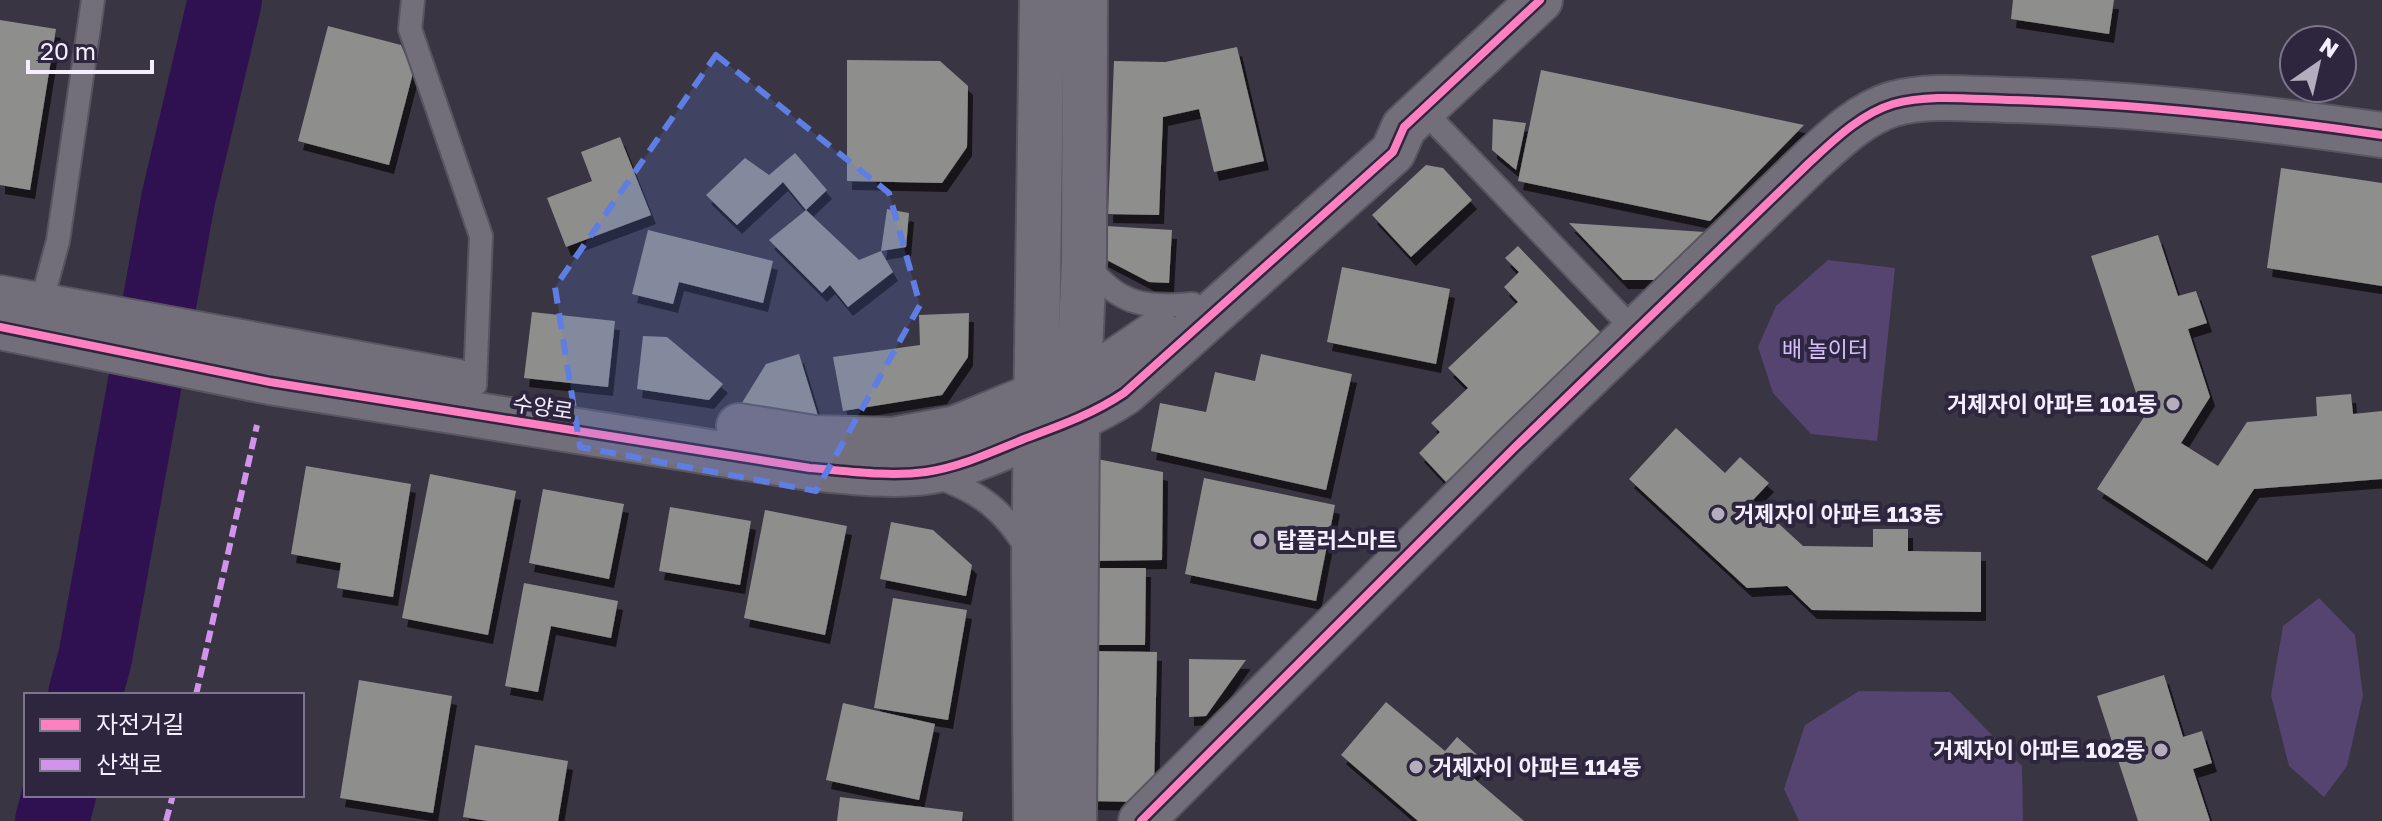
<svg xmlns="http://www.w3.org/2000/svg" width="2382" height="821" viewBox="0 0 2382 821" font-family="'Golos Text','Noto Sans KR',sans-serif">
	<defs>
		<filter id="shadow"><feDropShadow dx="5" dy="9" stdDeviation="0" flood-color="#0009"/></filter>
	</defs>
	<rect width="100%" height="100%" fill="#393542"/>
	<!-- green -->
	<g fill="#554470">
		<path d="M1828,260L1895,268L1877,441L1811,434L1773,393L1758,347L1776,306Z"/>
		<path d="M2319,598L2355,635L2363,695L2347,766L2324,797L2289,766L2271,695L2283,626Z"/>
		<path d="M1859,691L1950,692L2022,766L2023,821H1799L1784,789L1805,725Z"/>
	</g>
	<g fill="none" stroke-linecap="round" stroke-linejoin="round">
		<!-- river -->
		<g stroke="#2f1050" stroke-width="74">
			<path d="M85,695L95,658L178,200L225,0"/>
			<path d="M52,821L59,795"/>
		</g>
	</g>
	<!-- building -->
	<g fill="#8e8e8d" filter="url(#shadow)">
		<path d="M2013,0H2114L2109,34L2011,19Z"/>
		<path d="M0,20L56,29L30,190L0,185Z"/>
		<path d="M328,26L401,45L413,73L389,165L298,141Z"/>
		<path d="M1237,47L1264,161L1214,172L1199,109L1163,117L1159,215L1108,214L1114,61L1165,62Z"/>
		<path d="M847,60L940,61L968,86L967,147L942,183L847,181Z"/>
		<path d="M1541,70L1733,110L1804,125L1710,221L1518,181Z"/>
		<path d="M1493,119L1526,123L1516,170L1492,150Z"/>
		<path d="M620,137L651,215L566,247L547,198L592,181L581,152Z"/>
		<path d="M795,153L827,190L806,210L783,182L737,225L706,195L745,158L769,175Z"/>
		<path d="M1426,165L1443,168L1472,200L1411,257L1372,215Z"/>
		<path d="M2281,168L2382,183V286L2267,268Z"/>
		<path d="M887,209L909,213L906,247L881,251Z"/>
		<path d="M806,210L859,260L881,251L893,272L848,307L830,285L822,293L769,240Z"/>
		<path d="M1569,223L1705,232L1655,280H1623Z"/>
		<path d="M1106,226L1172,230L1169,283L1149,282L1103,258Z"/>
		<path d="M648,230L773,261L763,303L679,282L673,304L632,294Z"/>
		<path d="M2158,235L2178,296L2196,291L2207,323L2188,329L2210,397L2181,443L2218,466L2247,422L2317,416L2316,397L2351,394L2353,414L2382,411V479L2254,489L2207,561L2097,489L2144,417L2091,256Z"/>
		<path d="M1518,246L1602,334L1446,482L1419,453L1440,432L1431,423L1468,388L1448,368L1518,302L1504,287L1519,272L1505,258Z"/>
		<path d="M1342,267L1450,289L1436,364L1327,342Z"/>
		<path d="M532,312L615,321L608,387L524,378Z"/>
		<path d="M969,313L968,357L942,395L843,411L833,357L920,345L919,315Z"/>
		<path d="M643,336L667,337L723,384L709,400L637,389Z"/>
		<path d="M799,354L818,416L740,406L766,364Z"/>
		<path d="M1261,354L1352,374L1326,490L1151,451L1160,403L1206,412L1215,372L1255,381Z"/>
		<path d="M1676,428L1725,473L1740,457L1769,483L1753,500L1803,546L1873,547V529H1908V551L1981,552V612L1812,610L1787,586L1747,588L1629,479Z"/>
		<path d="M1087,457L1163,472L1162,560L1087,561Z"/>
		<path d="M306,466L411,484L393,597L337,588L341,563L291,554Z"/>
		<path d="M430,474L516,491L488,635L402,618Z"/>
		<path d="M1204,478L1335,505L1316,601L1185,574Z"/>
		<path d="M543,489L624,504L609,579L529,563Z"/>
		<path d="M670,507L751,521L740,585L659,571Z"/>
		<path d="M765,510L847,526L825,635L744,618Z"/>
		<path d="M891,522L933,530L972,565L966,596L880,579Z"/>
		<path d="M1093,568H1146L1145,645H1092Z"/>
		<path d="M524,583L618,601L611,638L551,626L538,692L505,686Z"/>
		<path d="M893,598L967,610L948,720L874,708Z"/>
		<path d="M1093,651L1157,652L1154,790L1138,791V802L1090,801Z"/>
		<path d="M1189,659L1246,660L1206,716L1189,717Z"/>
		<path d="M2164,675L2183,737L2202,731L2212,763L2193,769L2210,821H2138L2097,696Z"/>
		<path d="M359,680L452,696L433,813L340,798Z"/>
		<path d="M1386,702L1445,751L1457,737L1483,760L1470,775L1524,821H1418L1341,755Z"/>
		<path d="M843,703L935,724L919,800L826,780Z"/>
		<path d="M475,745L568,761L558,821H488L463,817Z"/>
		<path d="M840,797L963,812L962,821H837Z"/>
	</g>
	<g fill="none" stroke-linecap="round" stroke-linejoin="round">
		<defs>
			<g id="lane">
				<path d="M413,0L410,29L481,236L475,385"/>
				<path d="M1422,109L1635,331"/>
				<path d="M1086,263C1117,304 1144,309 1193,304"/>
				<path d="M41,304L58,241L93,0"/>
				<path d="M937,477C980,492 1005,511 1028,551"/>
			</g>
			<path id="street" d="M1141,821L1514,448L1809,163C1833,141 1860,114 1893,104C1928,94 1971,99 2008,100C2133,103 2258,117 2382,135"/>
			<g id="secondary">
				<path d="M0,298L458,382"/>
				<path d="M0,327L270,382L810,468C847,471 888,477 926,472C960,467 992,452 1024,439C1059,426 1093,414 1124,393L1393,152L1404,127L1540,0"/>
				<path d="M739,426L814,438L892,440L956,428L1111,364L1158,332"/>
				<path d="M1036,821L1034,563L1042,0"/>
				<path d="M1074,821L1077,419L1084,261L1085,0"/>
			</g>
		</defs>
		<!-- lane casing -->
		<use href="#lane" stroke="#585460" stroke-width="26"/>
		<!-- street casing -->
		<use href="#street" stroke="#585460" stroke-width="48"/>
		<!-- secondary casing -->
		<use href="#secondary" stroke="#585460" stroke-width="48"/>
		<!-- lane -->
		<use href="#lane" stroke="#736f7a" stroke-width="22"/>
		<!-- street -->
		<use href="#street" stroke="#736f7a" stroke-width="44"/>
		<!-- secondary -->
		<use href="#secondary" stroke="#736f7a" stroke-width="44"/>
		<!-- quiet -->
		<g stroke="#d193ec" stroke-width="6" stroke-dasharray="12 6" stroke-linecap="butt">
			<path d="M196,695L257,425"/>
			<path d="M166,821L173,795"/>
		</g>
		<defs>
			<g id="cycleway">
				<path d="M0,327L270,382L810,468C847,471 888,477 926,472C960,467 992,452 1024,439C1059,426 1093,414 1124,393L1393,152L1404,127L1540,0"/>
				<path d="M1141,821L1514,448L1809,163C1833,141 1860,114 1893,104C1928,94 1971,99 2008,100C2133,103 2258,117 2382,135"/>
			</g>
		</defs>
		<!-- cycleway casing -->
		<use href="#cycleway" stroke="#2e253e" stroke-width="13"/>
		<!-- cycleway -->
		<use href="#cycleway" stroke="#ff80c0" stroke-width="8"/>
	</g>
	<!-- marked area -->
	<path fill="#5e7ee4" fill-opacity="0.2" stroke="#5e7ee4" stroke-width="6" stroke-dasharray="16 10" stroke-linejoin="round" d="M716,55L889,193L920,305L816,491L580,447L555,287Z"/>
	<!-- markers -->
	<g fill="#b3adbd" stroke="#2e253e" stroke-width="3">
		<circle cx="2173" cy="404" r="8"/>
		<circle cx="1718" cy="514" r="8"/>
		<circle cx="1260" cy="540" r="8"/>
		<circle cx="2161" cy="750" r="8"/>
		<circle cx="1416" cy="767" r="8"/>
	</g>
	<g text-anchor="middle" stroke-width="8" stroke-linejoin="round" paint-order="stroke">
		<!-- park labels -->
		<g font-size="22" fill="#d6c0fe" stroke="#2e253e">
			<text x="1825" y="357">배 놀이터</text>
		</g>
		<!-- poi labels -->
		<g font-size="22" font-weight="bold" fill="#f4eeff" stroke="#2e253e" text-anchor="start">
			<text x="2157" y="412" text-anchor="end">거제자이 아파트 101동</text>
			<text x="1734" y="522">거제자이 아파트 113동</text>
			<text x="1276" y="548">탑플러스마트</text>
			<text x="2145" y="758" text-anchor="end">거제자이 아파트 102동</text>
			<text x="1432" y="775">거제자이 아파트 114동</text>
		</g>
		<!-- street labels -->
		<g font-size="22" fill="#f4eeff" stroke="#2e253e">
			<text transform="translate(543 407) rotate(9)" y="8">수양로</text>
		</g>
	</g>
	<!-- legend -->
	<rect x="24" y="693" width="280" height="104" fill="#2e253e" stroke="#7d758b" stroke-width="2"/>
	<rect x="40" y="719" width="40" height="12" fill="#ff80c0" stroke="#7d758b" stroke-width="2"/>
	<text x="96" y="733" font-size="24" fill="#f4eeff">자전거길</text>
	<rect x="40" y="759" width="40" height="12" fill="#d193ec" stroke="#7d758b" stroke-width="2"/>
	<text x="96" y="773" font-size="24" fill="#f4eeff">산책로</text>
	<!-- north arrow -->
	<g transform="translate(2318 64) rotate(34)"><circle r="38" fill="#2e253e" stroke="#7d758b" stroke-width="2"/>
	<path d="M0-6L14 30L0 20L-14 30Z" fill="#b3adbd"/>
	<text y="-12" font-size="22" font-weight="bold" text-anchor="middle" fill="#f4eeff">N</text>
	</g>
	<!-- scale -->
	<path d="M28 60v12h124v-12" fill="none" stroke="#f4eeff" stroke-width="4"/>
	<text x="40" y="60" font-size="24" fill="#f4eeff" stroke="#2e253e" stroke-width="6" paint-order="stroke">20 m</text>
</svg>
